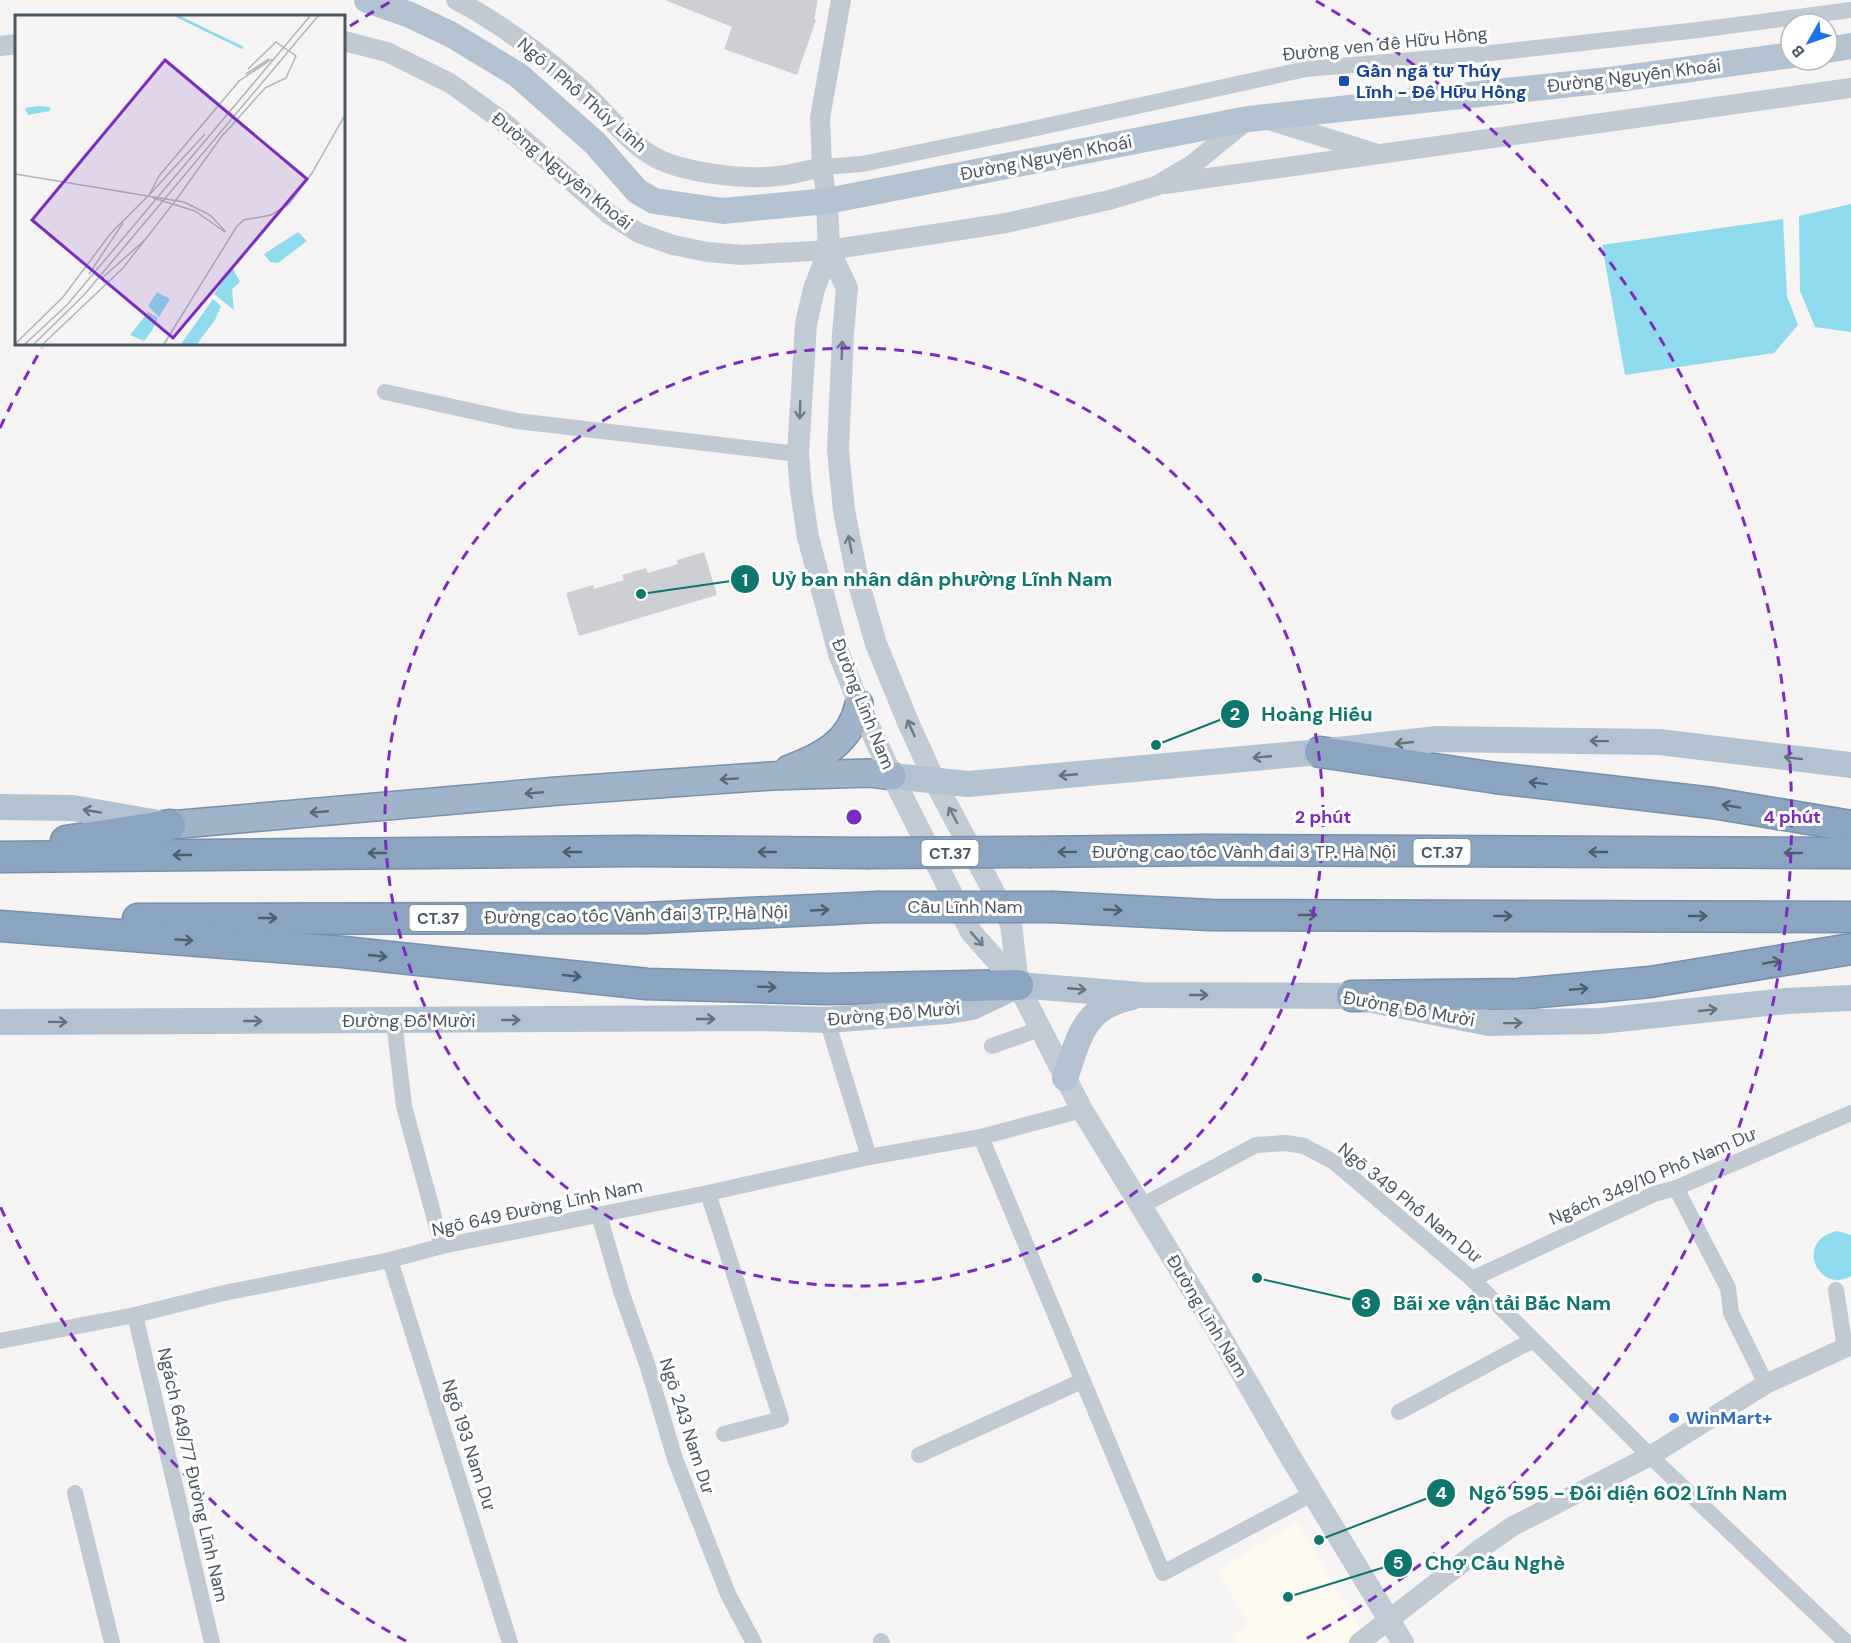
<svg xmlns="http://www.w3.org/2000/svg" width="1851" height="1643" viewBox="0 0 1851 1643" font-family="'DM Sans',sans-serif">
	<rect width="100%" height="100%" fill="#f5f3f3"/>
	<!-- commercial -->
	<path fill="#fdf9ef" d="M1297,1522L1363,1632L1350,1643H1237L1231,1635L1249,1624L1217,1570Z"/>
	<!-- water -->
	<g fill="#90daee">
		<path d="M1851,204V332L1815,327L1800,291L1799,216Z"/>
		<path d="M1783,219L1787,296L1798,325L1774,353L1625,375L1602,245Z"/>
		<path d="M1837,1231L1851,1235V1276C1819,1295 1793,1241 1837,1231Z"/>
	</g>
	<!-- building -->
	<g fill="#cdcfd5">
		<path d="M665,0H818L814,19L816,20L797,75L724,49L732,27Z"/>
		<path d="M704,552L717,595L579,636L566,593L593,585L594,589L624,580L622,575L646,568L648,573L678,564L677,560Z"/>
	</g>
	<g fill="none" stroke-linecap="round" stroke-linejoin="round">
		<defs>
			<g id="trunk">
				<path d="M789,769C822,757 851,742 859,704"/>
				<path d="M170,825L558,791L771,776L870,773L892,776"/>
			</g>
			<g id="motorway">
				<path d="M1320,752L1496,778L1713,803L1851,826"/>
				<path d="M66,841L170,825"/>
				<path d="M1032,852L1205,850L1851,853"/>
				<path d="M0,857L633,851L867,853"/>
				<path d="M1054,907L1210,915L1851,917"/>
				<path d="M138,919L646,918L877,907"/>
				<path d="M0,926L343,952L647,984L826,989L1018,985"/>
				<path d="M1352,996L1519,994L1650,982L1851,949"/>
			</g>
		</defs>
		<!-- trunk casing -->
		<use href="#trunk" stroke="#7690ad" stroke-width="30"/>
		<!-- motorway casing -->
		<use href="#motorway" stroke="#7690ad" stroke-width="33"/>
		<!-- minor -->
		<g stroke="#c1cad2" stroke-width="16">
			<path d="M822,167L862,164L1032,129L1306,69L1482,54L1698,30L1851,10"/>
			<path d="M385,392L517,421L798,454"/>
			<path d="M827,1020L869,1157"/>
			<path d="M394,1021L404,1106L442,1246"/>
			<path d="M992,1046L1040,1029"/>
			<path d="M981,1137L1163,1573L1312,1494"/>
			<path d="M1676,1188L1728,1288L1731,1313L1766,1384"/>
			<path d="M708,1193L781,1419L724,1434"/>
			<path d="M1141,1206L1256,1145L1286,1143L1304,1146L1334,1162L1472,1279L1650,1456L1847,1643"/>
			<path d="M599,1215L622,1294L647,1364L675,1459L728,1594L754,1643"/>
			<path d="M390,1260L510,1643"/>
			<path d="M1472,1279L1654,1194L1676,1188L1851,1113"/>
			<path d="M1836,1290L1845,1348"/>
			<path d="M135,1315L212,1643"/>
			<path d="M0,1341L135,1315L224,1293L390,1260L442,1246L708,1193L869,1157L981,1137L1082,1110"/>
			<path d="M1399,1412L1533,1340"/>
			<path d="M919,1455L1082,1381"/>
			<path d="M75,1493L112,1643"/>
			<path d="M881,1641L882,1643"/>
		</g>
		<!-- tertiary -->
		<g stroke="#c1cad2" stroke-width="20">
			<path d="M456,0C500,23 541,54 579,87C602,108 629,144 656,158C686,173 744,180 777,176C792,175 807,170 822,167"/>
			<path d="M344,41L387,52L450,83L501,120L609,214L639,233L673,245L707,252L742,255L829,250L941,233L1006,223L1109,200L1156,186L1193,164L1246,121"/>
			<path d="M0,46L16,44"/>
			<path d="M1265,119L1375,153"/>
			<path d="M1165,184L1851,88"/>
			<path d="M827,201L822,167L820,118L841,0"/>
			<path d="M1359,1643L1480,1549L1513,1526L1650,1456L1766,1384L1851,1345"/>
		</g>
		<!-- secondary -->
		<g stroke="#c1cbd6" stroke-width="22">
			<path d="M827,201L829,250L847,288L843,334L838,450L844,511L858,581L876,644L908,722L935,782L1011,924L1018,985"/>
			<path d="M829,250L814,289L806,324L798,454L801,491L808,537L839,654L859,704L892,776L971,932L1018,985L1082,1110L1214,1325L1288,1453L1403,1643"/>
		</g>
		<!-- primary -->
		<g stroke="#b3c2d1" stroke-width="26">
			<path d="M367,0L410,15L452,35L518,75L595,143L637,191L654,201L723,211L827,201L1248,119L1618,79L1791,55"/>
			<path d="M1827,50L1851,46"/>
			<path d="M892,776L968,784L1320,752L1437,739L1659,742L1851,765"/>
			<path d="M0,807L73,808L158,823"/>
			<path d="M0,1022L760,1018L827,1020L948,1011L972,1007L1018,985L1140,995L1352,996L1489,1023L1600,1021L1786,1001L1851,998"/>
			<path d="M1065,1078C1079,1038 1083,1007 1132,997"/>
		</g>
		<!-- trunk -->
		<use href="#trunk" stroke="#9fb4c9" stroke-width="27"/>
		<!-- motorway -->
		<use href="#motorway" stroke="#8ba5c1" stroke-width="30"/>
		<defs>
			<g id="motorway-bridge">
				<path d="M867,853L1032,852"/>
				<path d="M877,907H1054"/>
			</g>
		</defs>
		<!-- motorway-bridge casing -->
		<use href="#motorway-bridge" stroke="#7690ad" stroke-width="33" stroke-linecap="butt"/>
		<!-- motorway-bridge -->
		<use href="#motorway-bridge" stroke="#8ba5c1" stroke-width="30"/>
	</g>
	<!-- one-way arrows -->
	<defs><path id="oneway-shaft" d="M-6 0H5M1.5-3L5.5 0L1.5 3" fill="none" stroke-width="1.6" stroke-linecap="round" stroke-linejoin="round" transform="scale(1.5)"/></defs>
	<g stroke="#6e7984">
		<use href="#oneway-shaft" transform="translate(842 350) rotate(-88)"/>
		<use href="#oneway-shaft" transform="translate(800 410) rotate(92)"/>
		<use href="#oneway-shaft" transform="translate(850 544) rotate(-101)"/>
		<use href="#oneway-shaft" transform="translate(911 728) rotate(-114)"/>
		<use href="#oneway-shaft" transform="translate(953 815) rotate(-118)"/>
		<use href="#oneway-shaft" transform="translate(977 939) rotate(48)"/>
	</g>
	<g stroke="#64717d">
		<use href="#oneway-shaft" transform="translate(1599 741) rotate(-179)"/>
		<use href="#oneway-shaft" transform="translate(1404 743) rotate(174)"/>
		<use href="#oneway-shaft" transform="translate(1262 757) rotate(175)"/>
		<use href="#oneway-shaft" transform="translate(1793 758) rotate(-173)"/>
		<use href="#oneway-shaft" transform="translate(1068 775) rotate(175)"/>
		<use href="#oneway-shaft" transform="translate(92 811) rotate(-170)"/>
		<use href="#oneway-shaft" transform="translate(1077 989) rotate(5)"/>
		<use href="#oneway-shaft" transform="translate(1199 995)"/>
		<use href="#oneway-shaft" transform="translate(1708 1010) rotate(-6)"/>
		<use href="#oneway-shaft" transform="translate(706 1019)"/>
		<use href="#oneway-shaft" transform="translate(511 1020)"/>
		<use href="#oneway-shaft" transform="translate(253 1021)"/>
		<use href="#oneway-shaft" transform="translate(58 1022) rotate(1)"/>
		<use href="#oneway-shaft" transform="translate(1513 1023) rotate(-1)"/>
	</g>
	<g stroke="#5b6976">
		<use href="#oneway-shaft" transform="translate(729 779) rotate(176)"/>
		<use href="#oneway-shaft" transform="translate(534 793) rotate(175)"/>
		<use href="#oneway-shaft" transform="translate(319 812) rotate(175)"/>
	</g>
	<g stroke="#505e6b">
		<use href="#oneway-shaft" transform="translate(1538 783) rotate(-173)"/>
		<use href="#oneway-shaft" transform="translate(1731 806) rotate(-170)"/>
		<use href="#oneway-shaft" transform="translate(572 852) rotate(180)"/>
		<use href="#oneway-shaft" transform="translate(767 852) rotate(-180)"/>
		<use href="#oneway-shaft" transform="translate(1067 852) rotate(179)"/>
		<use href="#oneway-shaft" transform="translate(1598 852) rotate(-180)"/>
		<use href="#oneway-shaft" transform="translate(377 853) rotate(180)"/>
		<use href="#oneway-shaft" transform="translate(1793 853) rotate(-180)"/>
		<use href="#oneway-shaft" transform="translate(182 855) rotate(180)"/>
		<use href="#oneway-shaft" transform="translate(820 910) rotate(-3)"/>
		<use href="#oneway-shaft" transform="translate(1113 910) rotate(3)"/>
		<use href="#oneway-shaft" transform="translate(1308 915)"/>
		<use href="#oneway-shaft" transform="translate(1503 916)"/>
		<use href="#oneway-shaft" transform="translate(1698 916)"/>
		<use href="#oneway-shaft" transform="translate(268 918)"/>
		<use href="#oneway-shaft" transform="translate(184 940) rotate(4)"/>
		<use href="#oneway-shaft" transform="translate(378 956) rotate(6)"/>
		<use href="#oneway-shaft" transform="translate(1772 962) rotate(-10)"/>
		<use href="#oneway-shaft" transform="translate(572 976) rotate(6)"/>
		<use href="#oneway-shaft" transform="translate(767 987) rotate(2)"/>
		<use href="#oneway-shaft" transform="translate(1579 989) rotate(-5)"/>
	</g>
	<!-- distance rings -->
	<g fill="none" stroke="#7b2cbf" stroke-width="3" stroke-dasharray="10 8">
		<circle cx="854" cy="817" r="469"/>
		<path d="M406 1641A938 938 0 0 1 0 1206M0 428A938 938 0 0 1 42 348M350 26A938 938 0 0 1 392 1M1316 1A938 938 0 0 1 1302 1641"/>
	</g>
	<!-- markers -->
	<rect fill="#1a4fb4" stroke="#fff" stroke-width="2" x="1338" y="75" width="12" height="12" rx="3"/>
	<circle fill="#3f7fe0" stroke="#fff" stroke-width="2" cx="1674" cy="1418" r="6"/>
	<g text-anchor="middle" stroke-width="6" stroke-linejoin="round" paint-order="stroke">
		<!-- shield labels -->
		<g fill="#fff" stroke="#808990" stroke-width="1.5">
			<rect x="1413.5" y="839" width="57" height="26" rx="4.5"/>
			<rect x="921.5" y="840" width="57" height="26" rx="4.5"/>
			<rect x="409.5" y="905" width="57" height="26" rx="4.5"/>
		</g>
		<g font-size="16" font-weight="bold" fill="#4a5661">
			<text x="1442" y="858">CT.37</text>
			<text x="950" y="859">CT.37</text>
			<text x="438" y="924">CT.37</text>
		</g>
		<!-- street labels -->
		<g font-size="18" fill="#4a5661" stroke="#fff">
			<text transform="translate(1385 44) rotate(-6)" y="6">Đường ven đê Hữu Hồng</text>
			<text transform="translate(1634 76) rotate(-7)" y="6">Đường Nguyễn Khoái</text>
			<text transform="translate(582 95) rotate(41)" y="6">Ngõ 1 Phố Thúy Lĩnh</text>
			<text transform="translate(1046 158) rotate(-11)" y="6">Đường Nguyễn Khoái</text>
			<text transform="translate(562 171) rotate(39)" y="6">Đường Nguyễn Khoái</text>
			<text transform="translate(863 704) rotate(68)" y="6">Đường Lĩnh Nam</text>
			<text x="1244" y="858">Đường cao tốc Vành đai 3 TP. Hà Nội</text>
			<text x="965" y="913">Cầu Lĩnh Nam</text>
			<text transform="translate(636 915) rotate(-1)" y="6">Đường cao tốc Vành đai 3 TP. Hà Nội</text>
			<text transform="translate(1409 1009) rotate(10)" y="6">Đường Đỗ Mười</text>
			<text transform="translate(894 1014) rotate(-5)" y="6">Đường Đỗ Mười</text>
			<text x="409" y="1027">Đường Đỗ Mười</text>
			<text transform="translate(1653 1176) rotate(-23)" y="6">Ngách 349/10 Phố Nam Dư</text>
			<text transform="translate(1410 1203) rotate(39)" y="6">Ngõ 349 Phố Nam Dư</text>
			<text transform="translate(537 1208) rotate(-12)" y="6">Ngõ 649 Đường Lĩnh Nam</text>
			<text transform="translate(1207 1316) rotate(59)" y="6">Đường Lĩnh Nam</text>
			<text transform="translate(687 1426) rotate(72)" y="6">Ngõ 243 Nam Dư</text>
			<text transform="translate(469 1445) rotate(72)" y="6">Ngõ 193 Nam Dư</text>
			<text transform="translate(193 1475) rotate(77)" y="6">Ngách 649/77 Đường Lĩnh Nam</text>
		</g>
		<!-- transit labels -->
		<g font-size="18" font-weight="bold" fill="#164399" stroke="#fff" text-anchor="start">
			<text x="1356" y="77">Gần ngã tư Thúy<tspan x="1356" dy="21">Lĩnh - Đê Hữu Hồng</tspan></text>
		</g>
		<!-- shop labels -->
		<g font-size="18" font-weight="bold" fill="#366cbe" stroke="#fff" text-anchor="start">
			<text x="1686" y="1424">WinMart+</text>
		</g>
	</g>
	<!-- overview -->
	<g transform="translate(15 15)">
		<rect width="330" height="330" fill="#f5f3f3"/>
		<path d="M23,91L35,92V96L13,100L10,93ZM283,217L292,226L263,248L255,247L249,239ZM217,252L225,267L217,274L219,295L199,279ZM142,277L155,284L144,302L133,291ZM198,284L206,291L200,305L182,329H166ZM133,297L143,303L136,317L129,326L115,320Z" fill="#90daee"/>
		<path fill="none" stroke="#90daee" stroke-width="3" d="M162,1L228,33"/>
		<path fill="none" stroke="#b1b4b9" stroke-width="1.5" d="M231,59L254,44M224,66L257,44M209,119L250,73L271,63L281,41L261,27L233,54M0,159L169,187L195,200L211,217M134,180L190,119M138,183L180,196L210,217M161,185L209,118M74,259L108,208M86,264L132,223M0,329L48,282L96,218L134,180L144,161L225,65M10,329L52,290L295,1M19,329L69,280L303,1M28,329L108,253L161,185M149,329L222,211L229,205L256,200L274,189L297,158L330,100"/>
		<path fill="#7b2cbf" fill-opacity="0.15" stroke="#7b2cbf" stroke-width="3" d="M150,45L292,164L158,323L17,205Z"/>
		<rect width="330" height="330" fill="none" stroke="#4a5661" stroke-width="3"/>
	</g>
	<circle cx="854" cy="817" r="9" fill="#7b2cbf" stroke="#fff" stroke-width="3"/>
	<g font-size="18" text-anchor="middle" font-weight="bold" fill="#7b2cbf" stroke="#fff" stroke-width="6" stroke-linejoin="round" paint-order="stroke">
		<text x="1323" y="823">2 phút</text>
		<text x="1792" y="823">4 phút</text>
	</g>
	<!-- callouts -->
	<path fill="none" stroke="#0f766e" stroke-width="2" d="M641 594L745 579M1156 745L1235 714M1257 1278L1366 1303M1319 1540L1441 1493M1288 1597L1398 1563"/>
	<g fill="#0f766e" stroke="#fff" stroke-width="2">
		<circle cx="641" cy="594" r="6"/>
		<circle cx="1156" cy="745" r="6"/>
		<circle cx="1257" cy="1278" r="6"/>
		<circle cx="1319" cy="1540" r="6"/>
		<circle cx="1288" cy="1597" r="6"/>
		<circle cx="745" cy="579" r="15"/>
		<circle cx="1235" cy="714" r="15"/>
		<circle cx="1366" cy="1303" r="15"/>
		<circle cx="1441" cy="1493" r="15"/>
		<circle cx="1398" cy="1563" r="15"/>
	</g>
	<g font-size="18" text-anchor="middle" font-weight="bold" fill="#fff">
		<text x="745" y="586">1</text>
		<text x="1235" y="720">2</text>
		<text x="1366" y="1309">3</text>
		<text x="1441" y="1499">4</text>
		<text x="1398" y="1569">5</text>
	</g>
	<g font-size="20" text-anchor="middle" font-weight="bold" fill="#0f766e" stroke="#fff" stroke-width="6" stroke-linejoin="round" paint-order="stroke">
		<text x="942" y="586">Uỷ ban nhân dân phường Lĩnh Nam</text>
		<text x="1317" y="721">Hoàng Hiếu</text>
		<text x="1502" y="1310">Bãi xe vận tải Bắc Nam</text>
		<text x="1628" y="1500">Ngõ 595 - Đối diện 602 Lĩnh Nam</text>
		<text x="1495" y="1570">Chợ Cầu Nghè</text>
	</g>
	<!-- north arrow -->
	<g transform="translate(1809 42) rotate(230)"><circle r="28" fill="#ffffff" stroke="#b7bbc0" stroke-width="1.5"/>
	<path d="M0-4.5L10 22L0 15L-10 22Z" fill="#1a73e8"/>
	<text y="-9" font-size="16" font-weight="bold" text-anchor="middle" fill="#4a5661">B</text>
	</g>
</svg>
